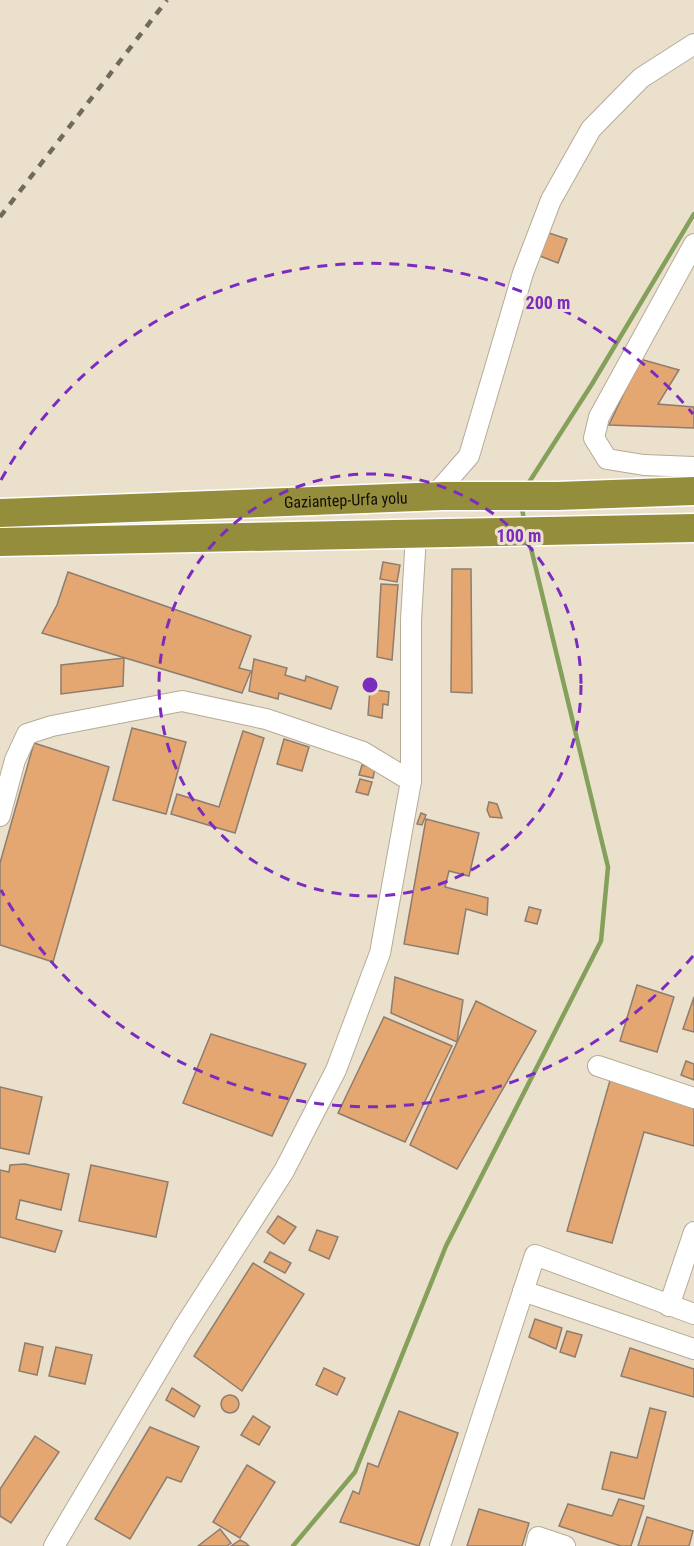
<svg xmlns="http://www.w3.org/2000/svg" width="694" height="1546" viewBox="0 0 694 1546" font-family="'Roboto Condensed',sans-serif">
	<rect width="100%" height="100%" fill="#ebe0cb"/>
	<g fill="none" stroke-linecap="round" stroke-linejoin="round">
		<!-- stream -->
		<g stroke="#84a05b" stroke-width="4.5">
			<path d="M526,487L592,384L694,214"/>
			<path d="M521,505L525,523"/>
			<path d="M293,1546L355,1472L446,1246L601,941L608,867L529,540"/>
		</g>
	</g>
	<!-- building -->
	<g fill="#e4a771" stroke="#8e7d6e" stroke-width="1.5">
		<path d="M549,233L567,239L558,263L540,256Z"/>
		<path d="M640,359L679,370L658,404L694,407V428L609,425Z"/>
		<path d="M383,562L400,565L397,582L380,579Z"/>
		<path d="M452,569H471L472,693L451,692Z"/>
		<path d="M68,572L251,636L239,668L251,671L242,693L42,633L57,605Z"/>
		<path d="M381,584L398,585L392,660L377,657Z"/>
		<path d="M124,658L123,686L61,694V665Z"/>
		<path d="M254,659L287,668L285,675L305,681L306,676L338,687L331,709L279,693L278,699L249,691Z"/>
		<path d="M370,689L389,692L388,705L383,704L382,718L368,715Z"/>
		<path d="M132,728L186,742L166,814L113,800Z"/>
		<path d="M243,731L264,738L235,833L171,814L177,794L219,807Z"/>
		<path d="M284,739L309,747L302,771L277,764Z"/>
		<path d="M34,743L109,767L53,962L0,945V863Z"/>
		<path d="M362,765L375,768L373,778L359,775Z"/>
		<path d="M360,779L372,782L368,795L356,792Z"/>
		<path d="M489,802L497,804L502,818L490,817L487,810Z"/>
		<path d="M421,813L426,815L422,825L417,824Z"/>
		<path d="M426,819L479,833L469,876L449,871L445,887L488,898L487,915L466,909L458,954L404,944Z"/>
		<path d="M529,907L541,910L537,924L525,921Z"/>
		<path d="M395,977L463,1000L457,1042L391,1013Z"/>
		<path d="M637,985L674,997L657,1052L620,1041Z"/>
		<path d="M694,997V1032L683,1029Z"/>
		<path d="M476,1001L536,1031L457,1169L410,1145Z"/>
		<path d="M384,1017L452,1046L405,1142L338,1113Z"/>
		<path d="M211,1034L306,1064L272,1136L183,1103Z"/>
		<path d="M686,1061L694,1064V1080L681,1075Z"/>
		<path d="M611,1077L694,1101V1146L644,1132L612,1243L567,1231Z"/>
		<path d="M0,1087L42,1097L29,1154L0,1148Z"/>
		<path d="M25,1164L69,1174L61,1210L20,1200L16,1219L62,1231L55,1252L0,1237V1170L9,1172L10,1165Z"/>
		<path d="M91,1165L168,1182L156,1237L79,1221Z"/>
		<path d="M278,1216L296,1227L284,1244L267,1232Z"/>
		<path d="M317,1230L338,1237L329,1259L309,1250Z"/>
		<path d="M270,1252L291,1263L285,1273L264,1262Z"/>
		<path d="M253,1263L304,1294L242,1391L194,1356Z"/>
		<path d="M535,1319L562,1328L556,1349L529,1337Z"/>
		<path d="M567,1331L582,1335L575,1357L560,1352Z"/>
		<path d="M25,1343L43,1347L37,1375L19,1371Z"/>
		<path d="M56,1347L92,1355L85,1384L49,1376Z"/>
		<path d="M630,1348L694,1369V1397L621,1376Z"/>
		<path d="M324,1368L345,1378L337,1395L316,1385Z"/>
		<path d="M172,1388L200,1406L194,1417L166,1400Z"/>
		<circle cx="230" cy="1404" r="9"/>
		<path d="M650,1408L666,1412L644,1499L602,1489L611,1452L637,1458Z"/>
		<path d="M399,1411L458,1433L419,1546L340,1522L353,1491L359,1494L368,1463L378,1467Z"/>
		<path d="M253,1416L270,1427L259,1445L241,1435Z"/>
		<path d="M150,1427L199,1447L181,1482L167,1477L130,1539L95,1519Z"/>
		<path d="M35,1436L59,1452L11,1523L0,1516V1489Z"/>
		<path d="M247,1465L275,1482L240,1538L213,1522Z"/>
		<path d="M619,1499L644,1506L631,1546H621L559,1526L568,1504L612,1516Z"/>
		<path d="M479,1509L529,1523L522,1546H467Z"/>
		<path d="M647,1517L693,1531L689,1546H638Z"/>
		<path d="M220,1529L231,1543L227,1546H198Z"/>
		<path d="M240,1540L246,1543L249,1546H231Z"/>
	</g>
	<g fill="none" stroke-linecap="round" stroke-linejoin="round">
		<defs>
			<g id="minor">
				<path d="M694,244L599,417L594,438L607,459L644,465L694,467"/>
				<path d="M433,497L469,456L523,273L551,200L591,129L641,78L694,44"/>
				<path d="M0,816L15,760L27,734L52,726L182,701L266,719L363,752L411,781"/>
				<path d="M598,1066L694,1098"/>
				<path d="M523,1291L694,1349"/>
				<path d="M669,1306L694,1232"/>
				<path d="M54,1546L182,1330L284,1171L336,1070L380,953L411,781V620L416,535"/>
				<path d="M440,1546L535,1255L694,1314"/>
				<path d="M536,1546L538,1537L565,1546"/>
			</g>
			<g id="highway">
				<path id="s1" d="M0,513L443,496H557L694,491"/>
				<path d="M0,542L694,528"/>
			</g>
		</defs>
		<!-- minor casing -->
		<use href="#minor" stroke="#b5ab97" stroke-width="22"/>
		<!-- highway casing -->
		<use href="#highway" stroke="#fff" stroke-width="31"/>
		<!-- minor -->
		<use href="#minor" stroke="#fff" stroke-width="20"/>
		<!-- highway -->
		<use href="#highway" stroke="#948e3c" stroke-width="28"/>
		<!-- rail -->
		<path stroke="#70695c" stroke-width="4.5" stroke-dasharray="8 8" stroke-linecap="butt" d="M0,217L167,0"/>
	</g>
	<!-- distance rings -->
	<g fill="none" stroke="#7b2cbf" stroke-width="3" stroke-dasharray="10 8">
		<circle cx="370" cy="685" r="211"/>
		<path d="M693 956A422 422 0 0 1 1 890M1 480A422 422 0 0 1 693 414"/>
	</g>
	<g text-anchor="middle" stroke-width="6" stroke-linejoin="round" paint-order="stroke">
		<!-- street labels -->
		<g font-size="16" fill="#120e07" stroke="#ebe0cb">
			<text dy="6" stroke="none"><textPath href="#s1" startOffset="346">Gaziantep-Urfa yolu</textPath></text>
		</g>
	</g>
	<circle cx="370" cy="685" r="9" fill="#7b2cbf" stroke="#ebe0cb" stroke-width="3"/>
	<g font-size="18" text-anchor="middle" font-weight="bold" fill="#7b2cbf" stroke="#ebe0cb" stroke-width="6" stroke-linejoin="round" paint-order="stroke">
		<text x="548" y="309">200 m</text>
		<text x="519" y="542">100 m</text>
	</g>
</svg>
